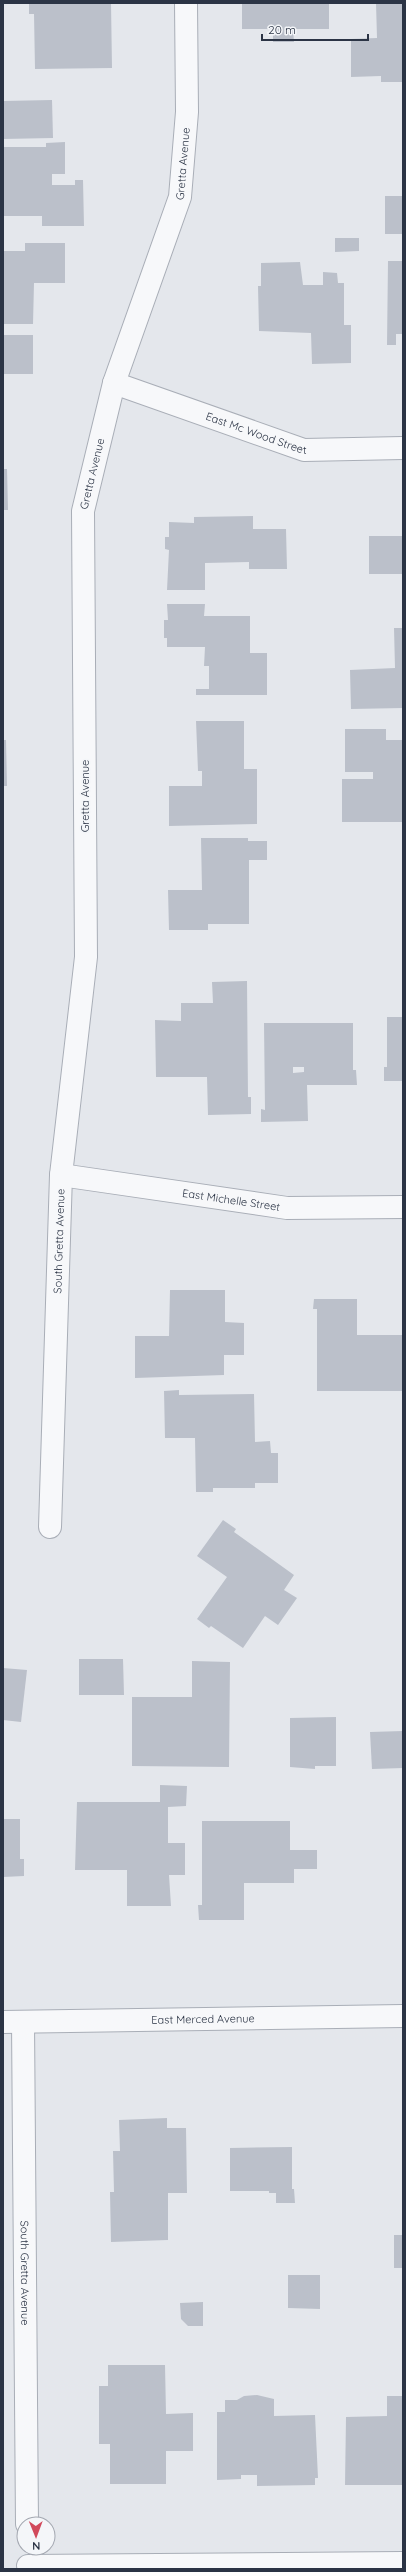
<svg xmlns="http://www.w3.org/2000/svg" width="406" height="2572" viewBox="0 0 406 2572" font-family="Quicksand,sans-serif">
	<rect width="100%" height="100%" fill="#e4e7ec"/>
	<!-- building -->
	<g fill="#bbc0ca" fill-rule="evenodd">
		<path d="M29,3H111L112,68L35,69L34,14H29Z"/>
		<path d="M242,3H329V29H293L294,42H273V29H242Z"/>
		<path d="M376,3H403V82H381V76L351,77V39L377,38Z"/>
		<path d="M52,100L53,138L3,139V101Z"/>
		<path d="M65,142V174H52V185H75V180H83L84,226H42V216H3V147H46V143Z"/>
		<rect x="385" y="196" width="18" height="38"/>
		<path d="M335,238H359V251L335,252Z"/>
		<path d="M25,243H65V283H34L33,324H3V251H25Z"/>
		<path d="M388,261H403V334H396V345H387Z"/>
		<path d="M300,262L303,285H323V272L337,273L338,283H344V325H351V363L312,364L311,333L259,331L258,286H261V263Z"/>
		<rect x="3" y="335" width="30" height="39"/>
		<path d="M3,469H7L8,510H3Z"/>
		<path d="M253,516V529H286L287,569H249V562L205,563V590H167L169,550L165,549V537H169V522L194,523V517Z"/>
		<rect x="369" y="536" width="34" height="38"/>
		<path d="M167,604H205L204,616H250V653H267V695H196V689H209V666H204L205,647H167V638H164V620H168Z"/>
		<path d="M394,628H403V708L351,709L350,670L395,668Z"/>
		<path d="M196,721H244V769H257V824L169,826V786H202V771H198Z"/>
		<path d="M345,729H386V740H403V822H342V779H373V772H345Z"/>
		<path d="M3,740H6L7,786H3Z"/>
		<path d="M201,838H248V841H267V860H249V924H208V930H169L168,890H202Z"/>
		<path d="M247,981L248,1097H251V1114L208,1115L207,1077H156L155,1020L181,1021V1003H213L212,982Z"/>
		<path d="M387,1017H403V1081H384V1067H387Z"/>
		<path d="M264,1023H353V1070H356L357,1085H307L308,1121L261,1122V1109L265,1110ZM293,1067H304V1072L293,1073Z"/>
		<path d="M170,1290H225V1322L244,1323V1355H224V1375L135,1378V1336H169Z"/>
		<path d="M314,1299H357V1335H403V1391H317V1309H313Z"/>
		<path d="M179,1390V1395L254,1394L255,1442L270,1441L271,1453H278V1483H255V1488H213V1492H196L195,1438H165L164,1391Z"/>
		<path d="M223,1520L236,1529L234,1532L294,1575L284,1590L297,1598L278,1625L265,1616L243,1648L211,1626L209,1628L197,1619L227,1577L197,1556Z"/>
		<path d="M79,1659H123L124,1695H79Z"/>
		<path d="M192,1661L230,1662L229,1767L132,1766V1697H192Z"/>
		<path d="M3,1668L27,1670L21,1722L3,1720Z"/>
		<path d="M336,1717V1766H315V1769L290,1767V1718Z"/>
		<path d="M403,1731V1768L372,1769L370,1732Z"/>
		<path d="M160,1785L187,1786L186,1806L168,1807V1843H185V1875H169L171,1906H127V1870H75L77,1802H160Z"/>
		<path d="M3,1819H20V1859H24V1876L3,1877Z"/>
		<path d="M202,1821H290V1850H317V1869H294V1883H244V1920H199L198,1905H202Z"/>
		<path d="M167,2118V2128H186L187,2193H168V2240L111,2242L110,2192H114L113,2151H120L119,2120Z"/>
		<path d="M292,2147V2189H294L295,2203H276V2193H269V2191H230V2148Z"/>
		<rect x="394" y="2235" width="9" height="33"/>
		<path d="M288,2275H320V2309L288,2308Z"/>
		<path d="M203,2302V2326H188L181,2319L180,2303Z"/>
		<path d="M108,2365H165L166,2414L193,2413V2451H166V2484H110V2444H99V2386H108Z"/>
		<path d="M257,2395L274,2399V2416L315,2415L318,2478H315V2485L257,2486V2475H241V2479L217,2480V2412H225V2400H237L244,2396Z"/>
		<path d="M387,2396H403V2485H345L346,2417L387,2416Z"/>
	</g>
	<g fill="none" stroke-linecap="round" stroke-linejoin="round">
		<defs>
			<g id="minor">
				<path id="s1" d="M114,383L304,450L403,448"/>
				<path id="s2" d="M61,1175L287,1208L403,1207"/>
				<path id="s3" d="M50,1527L61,1175L86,957L83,511L114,383L180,197L187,112L186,3"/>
				<path id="s4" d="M3,2022L403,2016"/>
				<path id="s5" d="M23,2022L27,2524"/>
				<path d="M28,2566L403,2563"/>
			</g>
		</defs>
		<!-- minor casing -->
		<use href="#minor" stroke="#a9aeb7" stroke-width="24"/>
		<!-- minor -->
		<use href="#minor" stroke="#f7f8fa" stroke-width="22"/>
	</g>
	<g text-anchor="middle" stroke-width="3.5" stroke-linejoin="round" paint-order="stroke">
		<!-- street labels -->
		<g font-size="11" fill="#2b3445" stroke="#f4f6f9">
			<text dy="4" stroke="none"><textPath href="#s3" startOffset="1380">Gretta Avenue</textPath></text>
			<text dy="4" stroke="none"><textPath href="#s1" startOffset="151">East Mc Wood Street</textPath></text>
			<text dy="4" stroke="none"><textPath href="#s3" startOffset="1056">Gretta Avenue</textPath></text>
			<text transform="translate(85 796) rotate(-90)" y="4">Gretta Avenue</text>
			<text dy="4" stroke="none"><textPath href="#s2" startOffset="172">East Michelle Street</textPath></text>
			<text dy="4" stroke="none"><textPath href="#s3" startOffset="286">South Gretta Avenue</textPath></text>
			<text dy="4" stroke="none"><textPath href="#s4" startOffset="200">East Merced Avenue</textPath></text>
			<text dy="4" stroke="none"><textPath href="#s5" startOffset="251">South Gretta Avenue</textPath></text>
		</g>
	</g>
	<!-- border -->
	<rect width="406" height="2572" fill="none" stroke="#2b3445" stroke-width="8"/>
	<!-- north arrow -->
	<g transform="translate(36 2536) rotate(179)"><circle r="19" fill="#f4f6f9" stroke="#a4a8b1"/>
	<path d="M0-3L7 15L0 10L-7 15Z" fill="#d1495b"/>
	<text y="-6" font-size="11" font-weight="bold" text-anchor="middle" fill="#2b3445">N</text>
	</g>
	<!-- scale -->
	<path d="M262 34v6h106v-6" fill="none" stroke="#2b3445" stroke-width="2"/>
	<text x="268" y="34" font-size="12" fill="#2b3445" stroke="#f4f6f9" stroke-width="3" paint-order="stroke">20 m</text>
</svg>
